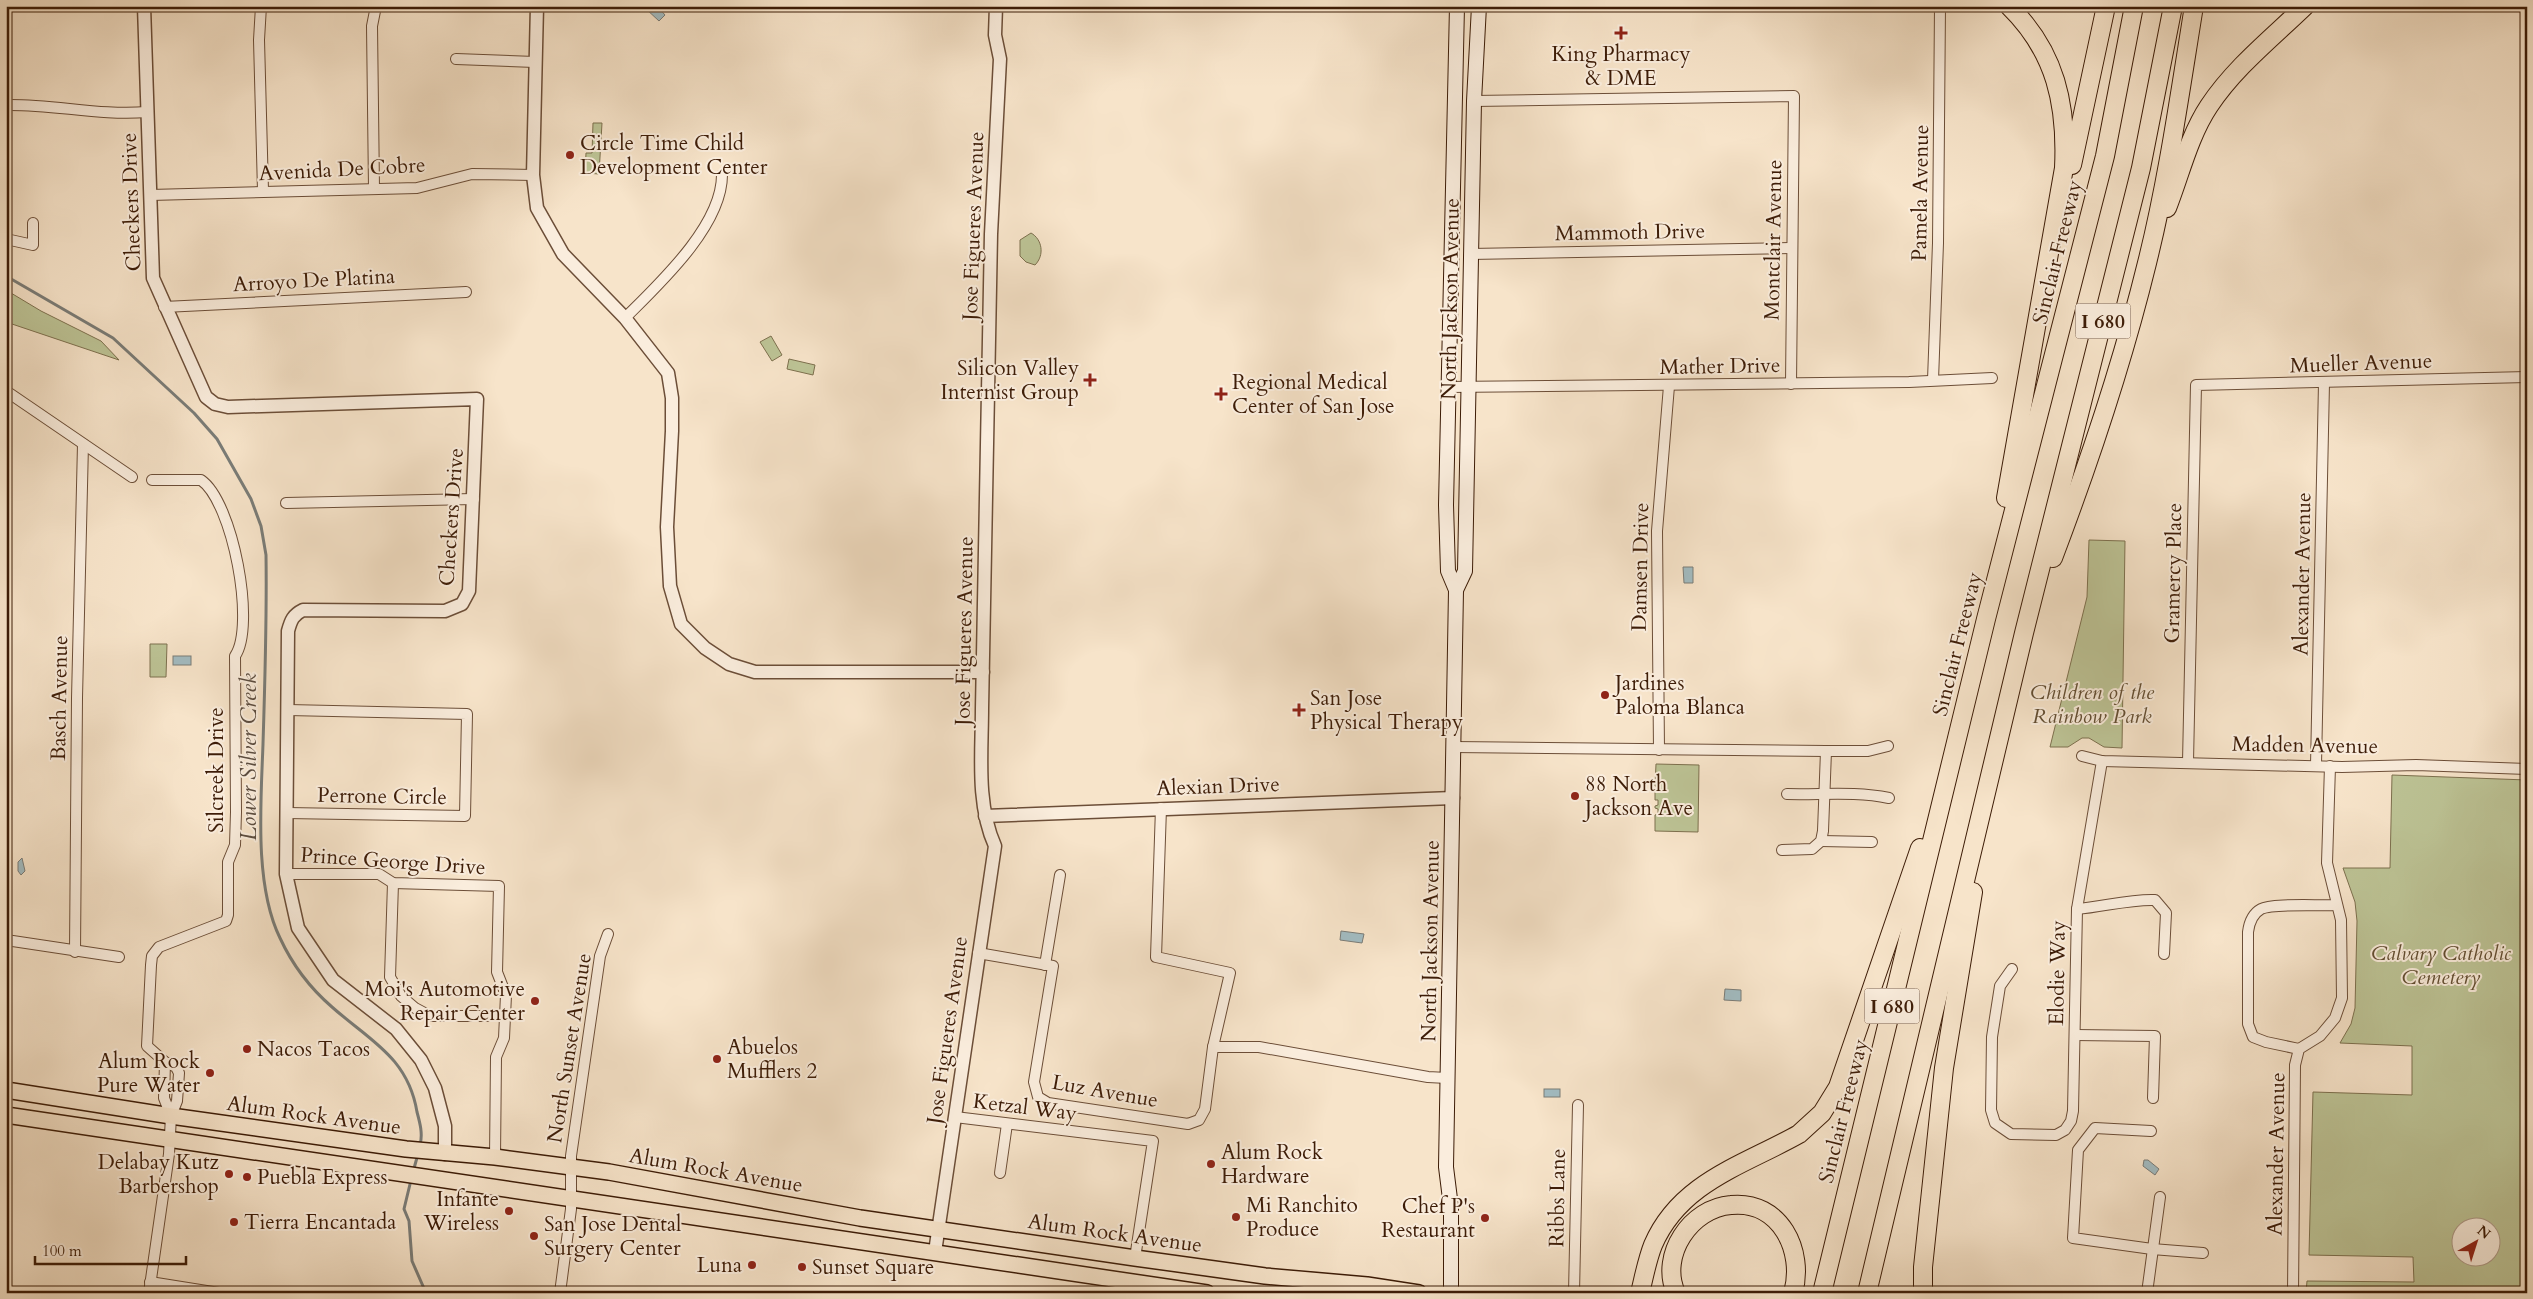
<svg xmlns="http://www.w3.org/2000/svg" width="2533" height="1299" viewBox="0 0 2533 1299" font-family="Cardo,serif">
	<rect width="100%" height="100%" fill="#f7e4ca"/>
	<filter id="stains"><feTurbulence type="fractalNoise" baseFrequency=".004" numOctaves="4"/><feColorMatrix values="0 0 0 0 .2 0 0 0 0 .09 0 0 0 0 .02 0 0 0 .5 -.17"/></filter>
	<radialGradient id="worn" r=".72"><stop offset=".6" stop-color="#630" stop-opacity="0"/><stop offset="1" stop-color="#630" stop-opacity=".3"/></radialGradient>
	<!-- green -->
	<g fill="#bdc496" stroke="#7d704e" fill-rule="evenodd">
		<path d="M593,123H602L599,174L585,173L586,153H592Z"/>
		<path d="M1031,233C1042,239 1045,255 1035,265L1026,262L1020,256V240Z"/>
		<path d="M6,290L41,311L101,341L119,360L6,322Z"/>
		<path d="M771,336L782,355L772,361L760,342Z"/>
		<path d="M789,359L815,365L813,375L787,369Z"/>
		<path d="M2089,540L2125,541L2122,748L2104,747L2089,738H2082L2068,747H2050L2087,597Z"/>
		<path d="M150,644H167L166,677H150Z"/>
		<path d="M1656,764L1699,765L1698,832L1655,831V815L1658,814V809L1655,808V806L1658,805V800H1655V792L1658,791V786H1655Z"/>
		<path d="M2392,775L2527,780V1293H2306L2307,1281L2414,1282L2413,1257L2309,1255L2313,1092L2412,1095V1046L2340,1043L2351,1024L2355,1008L2357,921L2355,902L2343,868H2390ZM2460,1226H2490V1256H2460Z"/>
	</g>
	<!-- water -->
	<g fill="#a2bcc2" stroke="#7a7c77">
		<path d="M647,6H657L665,15L659,21L645,8Z"/>
		<path d="M1683,567H1693V583H1684Z"/>
		<rect x="173" y="656" width="18" height="9"/>
		<path d="M22,858L25,871L21,875L18,871V862Z"/>
		<path d="M1341,931L1364,934L1362,943L1340,940Z"/>
		<path d="M1725,989L1741,990V1001L1724,1000Z"/>
		<rect x="1544" y="1089" width="16" height="8"/>
		<path d="M2144,1160H2148L2159,1169L2155,1175L2143,1166Z"/>
	</g>
	<g fill="none" stroke-linecap="round" stroke-linejoin="round">
		<!-- stream -->
		<g stroke="#7a7c77" stroke-width="3">
			<path d="M6,276L113,338L194,413L217,439L251,499L261,526L266,555C267,618 265,681 263,744C261,802 254,885 280,938C292,964 310,988 332,1007C369,1040 408,1057 417,1112C420,1123 423,1134 420,1145"/>
			<path d="M413,1172L418,1154"/>
			<path d="M411,1180L404,1209L409,1221L412,1261L426,1293"/>
		</g>
		<defs>
			<g id="minor">
				<path d="M261,6L259,40L263,191"/>
				<path d="M456,59L535,62"/>
				<path d="M1474,101L1794,96L1791,384"/>
				<path d="M6,105C54,104 99,116 147,112"/>
				<path d="M374,189L372,26L376,6"/>
				<path d="M150,195L417,188L472,174L533,175"/>
				<path d="M6,239L33,245V223"/>
				<path d="M1470,254L1791,248"/>
				<path d="M164,307L466,292"/>
				<path d="M625,318C659,284 722,226 722,175"/>
				<path d="M1933,380L1938,243L1940,6"/>
				<path d="M1448,387L1909,382L1992,378"/>
				<path d="M6,391L132,477"/>
				<path d="M286,503L474,499"/>
				<path d="M1453,747L1826,751H1868L1888,746"/>
				<path d="M1659,750L1657,531L1669,386"/>
				<path d="M2082,756L2102,761L2342,767L2416,765L2527,769"/>
				<path d="M2188,762L2196,385L2527,377"/>
				<path d="M2316,765L2324,383"/>
				<path d="M1787,794C1821,795 1855,791 1889,798"/>
				<path d="M1161,808L1156,957L1230,973L1213,1047"/>
				<path d="M287,813L465,816L467,714L288,710"/>
				<path d="M1821,841L1872,842"/>
				<path d="M1782,850L1812,849L1821,841L1823,831L1826,751"/>
				<path d="M286,874H379L393,883L499,886L497,972L506,995L504,1038L496,1057L495,1157"/>
				<path d="M393,883L390,977L401,996L415,1008L430,1016H505"/>
				<path d="M2077,909C2103,907 2129,899 2155,900L2166,913L2164,954"/>
				<path d="M6,940L119,957"/>
				<path d="M75,952L77,698L83,444"/>
				<path d="M978,953L1053,966L1034,1082L1038,1097L1048,1103L1188,1124L1199,1120L1205,1109L1213,1047H1259L1428,1077L1447,1078"/>
				<path d="M1045,965L1060,875"/>
				<path d="M2012,969L2000,986L1992,1037L1991,1110L1995,1123L2011,1134L2056,1135L2065,1130L2071,1121L2073,1111L2077,909L2102,761"/>
				<path d="M2075,1035L2155,1036L2153,1098"/>
				<path d="M2299,1049L2266,1042L2253,1037L2248,1024V932C2249,924 2252,914 2261,909C2272,903 2320,906 2336,905"/>
				<path d="M165,1062L164,1098L171,1116"/>
				<path d="M955,1117L1153,1141L1135,1258"/>
				<path d="M2151,1131L2095,1128L2078,1150L2073,1238L2152,1249L2203,1253"/>
				<path d="M1000,1173L1007,1124"/>
				<path d="M150,1282L219,1293"/>
				<path d="M149,1293L169,1154L171,1116L177,1101L179,1073L176,1067L165,1062L147,1046L151,965L152,956L159,947L226,921L228,915V862L235,845L236,812L235,656C256,626 233,502 201,480H152"/>
				<path d="M560,1293L571,1209V1156L600,956L608,934"/>
				<path d="M1574,1293L1578,1105"/>
				<path d="M2147,1293L2160,1197"/>
				<path d="M2293,1293L2295,1065L2299,1049L2320,1036L2335,1018L2342,998L2341,920L2327,863L2330,766"/>
			</g>
			<g id="tertiary">
				<path d="M144,6L153,278L206,397L215,404L228,407L477,399L469,591L462,604L445,611L303,610C293,615 291,620 288,631L286,874L298,928L333,980L396,1029L421,1060L435,1088L445,1126V1154"/>
				<path d="M537,6L533,175L537,208L563,254L625,318L668,373L672,398V431L667,527L670,586L681,624L705,648L729,664L755,672H983"/>
				<path d="M985,816L1453,798"/>
				<path d="M935,1252L995,846C976,804 982,753 982,708L991,234L1000,59L995,35L996,6"/>
			</g>
			<g id="secondary">
				<path d="M1456,590L1448,571L1446,505L1457,6"/>
				<path d="M1451,1293V1207L1446,1167L1456,590L1465,571L1474,101L1479,6"/>
			</g>
			<g id="primary">
				<path d="M6,1090L171,1116L406,1149L495,1157L609,1172L860,1218L1135,1258L1265,1276L1367,1285L1419,1293"/>
				<path d="M6,1115L1207,1293"/>
			</g>
			<g id="motorway">
				<path d="M2072,165L2106,6"/>
				<path d="M2167,208C2180,175 2189,136 2209,106C2235,67 2272,38 2305,6"/>
				<path d="M2006,498L2064,168C2067,105 2056,52 2009,6"/>
				<path d="M2053,558C2089,463 2123,361 2147,263C2168,179 2180,92 2194,6"/>
				<path d="M1640,1293C1644,1277 1647,1260 1653,1245C1680,1182 1744,1165 1799,1134L1822,1113L1838,1087L1920,848"/>
				<path d="M1676,1293C1659,1255 1691,1208 1731,1205C1780,1200 1805,1251 1793,1293"/>
				<path d="M1822,1293L1986,619L2105,156L2134,6"/>
				<path d="M1867,1293L2024,633L2141,168L2173,6"/>
				<path d="M1923,1293V1267L1944,1068L1973,892"/>
			</g>
		</defs>
		<!-- minor casing -->
		<use href="#minor" stroke="#6c4e38" stroke-width="12"/>
		<!-- tertiary casing -->
		<use href="#tertiary" stroke="#6c4e38" stroke-width="15"/>
		<!-- secondary casing -->
		<use href="#secondary" stroke="#3d1c07" stroke-width="16"/>
		<!-- primary casing -->
		<use href="#primary" stroke="#3d1c07" stroke-width="18"/>
		<!-- motorway casing -->
		<use href="#motorway" stroke="#3d1c07" stroke-width="20"/>
		<!-- minor -->
		<use href="#minor" stroke="#faeddd" stroke-width="10"/>
		<!-- tertiary -->
		<use href="#tertiary" stroke="#faeddd" stroke-width="12"/>
		<!-- secondary -->
		<use href="#secondary" stroke="#faeddd" stroke-width="14"/>
		<!-- primary -->
		<use href="#primary" stroke="#f7e4ca" stroke-width="15"/>
		<!-- motorway -->
		<use href="#motorway" stroke="#f7e4ca" stroke-width="18"/>
	</g>
	<!-- markers -->
	<g fill="#8f2418" stroke="#faeddd" stroke-width="2">
		<path d="M1618.5 25.5h5v5h5v5h-5v5h-5v-5h-5v-5h5z"/>
		<circle cx="570" cy="155" r="5"/>
		<path d="M1087.5 372.5h5v5h5v5h-5v5h-5v-5h-5v-5h5z"/>
		<path d="M1218.5 386.5h5v5h5v5h-5v5h-5v-5h-5v-5h5z"/>
		<circle cx="1605" cy="695" r="5"/>
		<path d="M1296.5 702.5h5v5h5v5h-5v5h-5v-5h-5v-5h5z"/>
		<circle cx="1575" cy="796" r="5"/>
		<circle cx="535" cy="1001" r="5"/>
		<circle cx="247" cy="1049" r="5"/>
		<circle cx="717" cy="1059" r="5"/>
		<circle cx="210" cy="1073" r="5"/>
		<circle cx="1211" cy="1164" r="5"/>
		<circle cx="229" cy="1174" r="5"/>
		<circle cx="247" cy="1177" r="5"/>
		<circle cx="509" cy="1211" r="5"/>
		<circle cx="1236" cy="1217" r="5"/>
		<circle cx="1485" cy="1218" r="5"/>
		<circle cx="234" cy="1222" r="5"/>
		<circle cx="534" cy="1236" r="5"/>
		<circle cx="752" cy="1265" r="5"/>
		<circle cx="802" cy="1267" r="5"/>
	</g>
	<g text-anchor="middle" stroke-width="4" stroke-linejoin="round" paint-order="stroke">
		<!-- shield labels -->
		<g fill="#faeddd" stroke="#765b47" stroke-width="1">
			<rect x="2075.5" y="303.5" width="55" height="35" rx="4"/>
			<rect x="1864.5" y="988.5" width="55" height="35" rx="4"/>
		</g>
		<g font-size="20" font-weight="bold" fill="#3d1c07">
			<text x="2103" y="328">I 680</text>
			<text x="1892" y="1013">I 680</text>
		</g>
		<!-- poi labels -->
		<g font-size="21" fill="#3d1c07" stroke="#faeddd" text-anchor="start">
			<text x="1621" y="61" text-anchor="middle">King Pharmacy<tspan x="1621" dy="24">&amp; DME</tspan></text>
			<text x="580" y="150">Circle Time Child<tspan x="580" dy="24">Development Center</tspan></text>
			<text x="1079" y="375" text-anchor="end">Silicon Valley<tspan x="1079" dy="24">Internist Group</tspan></text>
			<text x="1232" y="389">Regional Medical<tspan x="1232" dy="24">Center of San Jose</tspan></text>
			<text x="1615" y="690">Jardines<tspan x="1615" dy="24">Paloma Blanca</tspan></text>
			<text x="1310" y="705">San Jose<tspan x="1310" dy="24">Physical Therapy</tspan></text>
			<text x="1585" y="791">88 North<tspan x="1585" dy="24">Jackson Ave</tspan></text>
			<text x="525" y="996" text-anchor="end">Moi's Automotive<tspan x="525" dy="24">Repair Center</tspan></text>
			<text x="727" y="1054">Abuelos<tspan x="727" dy="24">Mufflers 2</tspan></text>
			<text x="257" y="1056">Nacos Tacos</text>
			<text x="200" y="1068" text-anchor="end">Alum Rock<tspan x="200" dy="24">Pure Water</tspan></text>
			<text x="1221" y="1159">Alum Rock<tspan x="1221" dy="24">Hardware</tspan></text>
			<text x="219" y="1169" text-anchor="end">Delabay Kutz<tspan x="219" dy="24">Barbershop</tspan></text>
			<text x="257" y="1184">Puebla Express</text>
			<text x="499" y="1206" text-anchor="end">Infante<tspan x="499" dy="24">Wireless</tspan></text>
			<text x="1246" y="1212">Mi Ranchito<tspan x="1246" dy="24">Produce</tspan></text>
			<text x="1475" y="1213" text-anchor="end">Chef P's<tspan x="1475" dy="24">Restaurant</tspan></text>
			<text x="244" y="1229">Tierra Encantada</text>
			<text x="544" y="1231">San Jose Dental<tspan x="544" dy="24">Surgery Center</tspan></text>
			<text x="742" y="1272" text-anchor="end">Luna</text>
			<text x="812" y="1274">Sunset Square</text>
		</g>
		<!-- street labels -->
		<g font-size="21" fill="#3d1c07" stroke="#faeddd">
			<text transform="translate(342 169) rotate(-3)" y="7">Avenida De Cobre</text>
			<text transform="translate(1920 193) rotate(-89)" y="7">Pamela Avenue</text>
			<text transform="translate(131 202) rotate(-92)" y="7">Checkers Drive</text>
			<text transform="translate(973 226) rotate(-88)" y="7">Jose Figueres Avenue</text>
			<text transform="translate(1630 232) rotate(-1)" y="7">Mammoth Drive</text>
			<text transform="translate(1773 240) rotate(-89)" y="7">Montclair Avenue</text>
			<text transform="translate(2057 252) rotate(-76)" y="7">Sinclair Freeway</text>
			<text transform="translate(314 280) rotate(-3)" y="7">Arroyo De Platina</text>
			<text transform="translate(1450 299) rotate(-89)" y="7">North Jackson Avenue</text>
			<text transform="translate(2361 363) rotate(-2)" y="7">Mueller Avenue</text>
			<text transform="translate(1720 366) rotate(-1)" y="7">Mather Drive</text>
			<text transform="translate(451 517) rotate(-86)" y="7">Checkers Drive</text>
			<text transform="translate(1640 567) rotate(-89)" y="7">Damsen Drive</text>
			<text transform="translate(2173 573) rotate(-89)" y="7">Gramercy Place</text>
			<text transform="translate(2302 574) rotate(-89)" y="7">Alexander Avenue</text>
			<text transform="translate(964 631) rotate(-89)" y="7">Jose Figueres Avenue</text>
			<text transform="translate(1957 644) rotate(-76)" y="7">Sinclair Freeway</text>
			<text transform="translate(59 698) rotate(-89)" y="7">Basch Avenue</text>
			<text transform="translate(2305 745) rotate(1)" y="7">Madden Avenue</text>
			<text transform="translate(216 770) rotate(-90)" y="7">Silcreek Drive</text>
			<text transform="translate(1218 786) rotate(-2)" y="7">Alexian Drive</text>
			<text transform="translate(382 796) rotate(1)" y="7">Perrone Circle</text>
			<text transform="translate(393 861) rotate(4)" y="7">Prince George Drive</text>
			<text transform="translate(1430 941) rotate(-89)" y="7">North Jackson Avenue</text>
			<text transform="translate(2057 973) rotate(-89)" y="7">Elodie Way</text>
			<text transform="translate(947 1030) rotate(-82)" y="7">Jose Figueres Avenue</text>
			<text transform="translate(569 1048) rotate(-81)" y="7">North Sunset Avenue</text>
			<text transform="translate(1105 1091) rotate(10)" y="7">Luz Avenue</text>
			<text transform="translate(1025 1107) rotate(7)" y="7">Ketzal Way</text>
			<text transform="translate(1843 1111) rotate(-76)" y="7">Sinclair Freeway</text>
			<text transform="translate(314 1115) rotate(8)" y="7">Alum Rock Avenue</text>
			<text transform="translate(2276 1154) rotate(-89)" y="7">Alexander Avenue</text>
			<text transform="translate(716 1170) rotate(10)" y="7">Alum Rock Avenue</text>
			<text transform="translate(1557 1198) rotate(-89)" y="7">Ribbs Lane</text>
			<text transform="translate(1115 1233) rotate(8)" y="7">Alum Rock Avenue</text>
		</g>
		<!-- park labels -->
		<g font-size="21" font-style="italic" fill="#634e32" stroke="#faeddd">
			<text x="2092" y="699">Children of the<tspan x="2092" dy="24">Rainbow Park</tspan></text>
			<text x="2441" y="960">Calvary Catholic<tspan x="2441" dy="24">Cemetery</tspan></text>
		</g>
		<!-- water labels -->
		<g font-size="22" font-style="italic" fill="#5b4c3f" stroke="#faeddd">
			<text transform="translate(248 757) rotate(-90)" y="8">Lower Silver Creek</text>
		</g>
	</g>
	<!-- margin -->
	<rect width="2533" height="1299" fill="none" stroke="#f7e4ca" stroke-width="25"/>
	<rect x="8" y="8" width="2518" height="1284" fill="none" stroke="#3d1c07" stroke-width="2.5"/>
	<rect x="12" y="12" width="2508" height="1274" fill="none" stroke="#3d1c07"/>
	<!-- north arrow -->
	<g transform="translate(2476 1242) rotate(39)"><circle r="24" fill="#faeddd" stroke="#ae9987"/>
	<path d="M0-4L9 19L0 12L-9 19Z" fill="#8f2418"/>
	<text y="-8" font-size="14" font-weight="bold" text-anchor="middle" fill="#3d1c07">N</text>
	</g>
	<!-- scale -->
	<path d="M35 1256v8h151v-8" fill="none" stroke="#3d1c07" stroke-width="2.5"/>
	<text x="42" y="1256" font-size="15" fill="#3d1c07" stroke="#faeddd" stroke-width="4" paint-order="stroke">100 m</text>
	<rect width="100%" height="100%" filter="url(#stains)"/>
	<rect width="100%" height="100%" fill="url(#worn)"/>
</svg>
